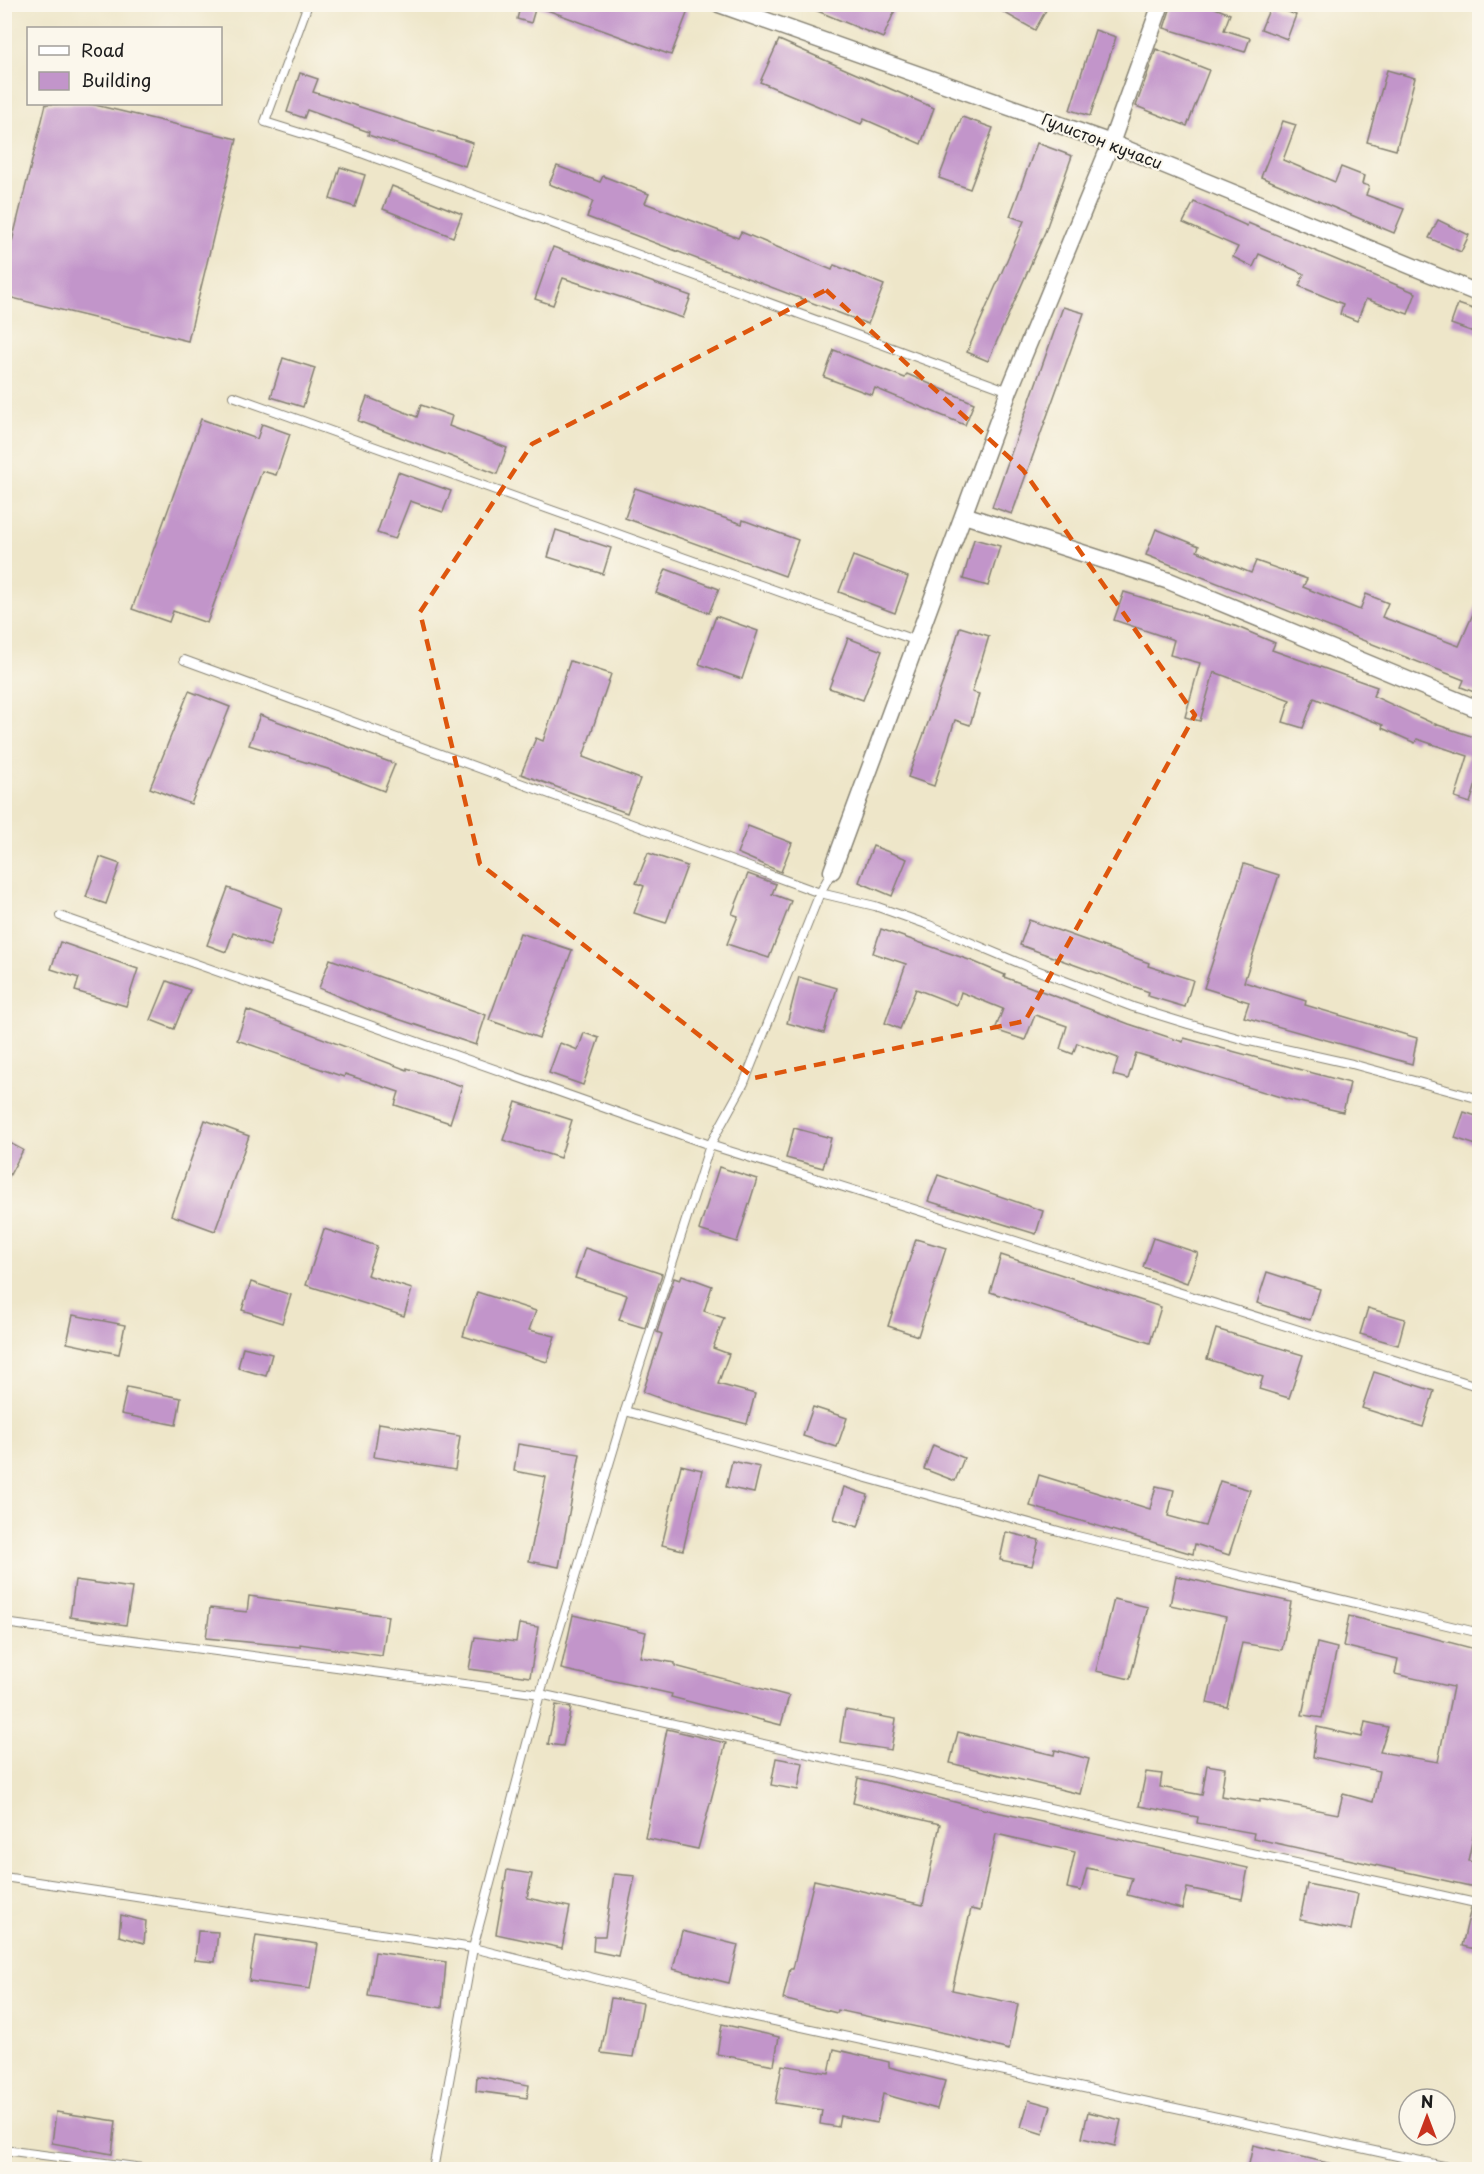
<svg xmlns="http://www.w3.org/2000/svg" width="1484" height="2174" viewBox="0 0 1484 2174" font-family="'Playpen Sans',sans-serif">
	<rect width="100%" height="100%" fill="#fbf7ec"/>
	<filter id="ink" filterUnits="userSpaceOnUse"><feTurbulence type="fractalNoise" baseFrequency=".0167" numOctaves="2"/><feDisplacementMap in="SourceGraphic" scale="12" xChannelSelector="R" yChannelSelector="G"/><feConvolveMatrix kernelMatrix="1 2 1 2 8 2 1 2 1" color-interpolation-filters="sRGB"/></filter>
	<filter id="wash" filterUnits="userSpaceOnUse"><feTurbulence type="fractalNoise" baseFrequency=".008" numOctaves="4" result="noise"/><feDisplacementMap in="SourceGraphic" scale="24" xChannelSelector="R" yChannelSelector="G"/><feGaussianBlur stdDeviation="1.35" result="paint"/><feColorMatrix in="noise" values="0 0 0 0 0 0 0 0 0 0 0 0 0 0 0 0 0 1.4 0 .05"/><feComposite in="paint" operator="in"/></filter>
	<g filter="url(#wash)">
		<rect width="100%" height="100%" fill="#eee6c9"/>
		<g id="blocks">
			<!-- building -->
			<g fill="#c295ca">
				<path d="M521,4H671L688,11L671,55L536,6L531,23L517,19Z"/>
				<path d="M881,4L895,10L883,38L803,5Z"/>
				<path d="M989,4H1035L1046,10L1035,30Z"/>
				<path d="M1172,4H1205L1230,14L1224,30L1250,38L1245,52L1164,28Z"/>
				<path d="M1271,5L1296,15L1287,39L1261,29Z"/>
				<path d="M1095,30L1116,37L1090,116L1070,110Z"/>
				<path d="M779,40L934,108L921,144L864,119L861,124L760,82Z"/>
				<path d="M1156,49L1209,70L1187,126L1136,106Z"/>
				<path d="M1387,70L1415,78L1396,150L1367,142Z"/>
				<path d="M300,73L318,79L313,92L473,143L465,166L368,135L369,132L307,110L304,118L287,112Z"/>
				<path d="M46,104H91L237,139L188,341L4,296V274Z"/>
				<path d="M962,117L993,128L970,189L939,178Z"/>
				<path d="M1283,121L1296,125L1283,160L1335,182L1341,167L1364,176L1362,184L1369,186L1366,195L1404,209L1394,233L1261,177Z"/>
				<path d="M1037,143L1072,156L1045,232L988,361L967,352L1024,221L1010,216Z"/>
				<path d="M557,166L600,182L603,176L649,194L645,203L738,238L741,232L832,270L834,265L884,285L868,324L587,217L593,201L549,184Z"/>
				<path d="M340,167L365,175L355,207L330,199Z"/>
				<path d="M392,186L462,214L453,237L383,209Z"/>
				<path d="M1194,202L1247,226L1248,223L1416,293L1408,314L1366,299L1357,321L1340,314L1343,304L1299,286L1304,274L1259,254L1253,267L1233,257L1238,247L1183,223Z"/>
				<path d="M1438,220L1469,235L1461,252L1429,238Z"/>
				<path d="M553,247L691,296L683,318L563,278L553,305L535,299Z"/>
				<path d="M1458,304L1479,311V334L1451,324Z"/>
				<path d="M1063,307L1084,313L1012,514L992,507Z"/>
				<path d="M834,350L905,378L907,374L974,403L965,425L875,388L872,395L824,377Z"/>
				<path d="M283,358L315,368L303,407L271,397Z"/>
				<path d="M367,397L417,417L421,405L452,416L449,426L507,448L497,474L358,421Z"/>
				<path d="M201,419L257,439L262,424L290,434L276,475L262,471L207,623L173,611L169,622L132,609Z"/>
				<path d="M398,472L451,491L443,512L410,501L395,539L377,533Z"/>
				<path d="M635,488L742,524L743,520L798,540L785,576L625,518Z"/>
				<path d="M1156,529L1199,546L1197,551L1251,573L1256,561L1307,579L1303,587L1360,610L1366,594L1388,603L1382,617L1459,646L1479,600V694L1461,687L1464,680L1146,555Z"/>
				<path d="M556,530L611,548L603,574L548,557Z"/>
				<path d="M974,539L1000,546L988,586L963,579Z"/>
				<path d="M853,556L908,577L895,613L839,592Z"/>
				<path d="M666,569L719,589L709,613L656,593Z"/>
				<path d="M1124,592L1235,626L1275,643L1272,650L1377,687L1373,696L1432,723L1474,737L1476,730L1479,731V782L1477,781L1470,803L1455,798L1468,756L1417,739L1415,743L1382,728L1383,725L1314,698L1303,728L1283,722L1290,700L1214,672L1200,721L1185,717L1200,663L1170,655L1174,640L1114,620Z"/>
				<path d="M716,616L758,631L742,679L699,664Z"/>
				<path d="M960,627L989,636L972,692L979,694L970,725L955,720L934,786L908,777L943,682Z"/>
				<path d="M848,638L882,651L863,700L829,688Z"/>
				<path d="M570,661L611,674L583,757L640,779L627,813L521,774L536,738L543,741Z"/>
				<path d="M189,691L230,707L191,804L150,788Z"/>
				<path d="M260,715L395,764L384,791L328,769L249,745Z"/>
				<path d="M748,826L792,843L781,872L737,853Z"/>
				<path d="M873,846L907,859L892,896L859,882Z"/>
				<path d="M648,853L687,866L666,923L634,913L644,886L636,883Z"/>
				<path d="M100,857L120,864L106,904L86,897Z"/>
				<path d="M1244,864L1279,875L1244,982L1306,1001L1305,1005L1417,1038L1412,1064L1244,1017L1249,1002L1204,988Z"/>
				<path d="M748,874L776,884L772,894L791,901L769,958L727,944L738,916L732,914Z"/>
				<path d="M228,888L282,908L270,946L233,933L226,952L207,945Z"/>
				<path d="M1029,920L1149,963L1148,966L1193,980L1185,1007L1148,996L1149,992L1020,945Z"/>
				<path d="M881,929L972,961L1005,975L1004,977L1129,1024L1183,1042L1184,1038L1350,1083L1343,1112L1287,1099L1136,1053L1128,1079L1113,1075L1118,1058L1077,1043L1073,1054L1060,1049L1067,1026L1035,1015L1025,1040L995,1030L1003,1009L961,992L957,1005L916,989L900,1029L885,1023L906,964L873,953Z"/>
				<path d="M520,933L572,950L539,1038L489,1020Z"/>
				<path d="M60,942L138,969L126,1006L75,991L79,978L51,969Z"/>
				<path d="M330,959L486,1015L476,1045L368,1009L319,988Z"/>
				<path d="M799,977L837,988L824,1033L787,1023Z"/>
				<path d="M167,981L190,990L174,1029L151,1020Z"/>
				<path d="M247,1010L407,1070V1068L462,1086L450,1123L395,1105L399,1092L345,1074L344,1077L237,1040Z"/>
				<path d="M584,1033L599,1038L583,1085L549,1073L560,1043L578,1050Z"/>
				<path d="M516,1102L572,1120L560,1158L503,1140Z"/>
				<path d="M1464,1112L1479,1117V1146L1455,1138Z"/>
				<path d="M205,1120L249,1136L215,1231L171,1215Z"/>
				<path d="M794,1128L831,1138L823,1168L786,1158Z"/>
				<path d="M4,1140L23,1150L4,1186Z"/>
				<path d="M719,1167L757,1179L737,1242L699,1230Z"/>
				<path d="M938,1175L1043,1211L1036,1234L928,1201Z"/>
				<path d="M324,1229L377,1246L367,1275L412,1289L404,1316L306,1285Z"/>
				<path d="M1153,1238L1198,1253L1187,1283L1143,1267Z"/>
				<path d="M916,1239L946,1248L918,1336L888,1326Z"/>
				<path d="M585,1248L662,1274L645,1328L619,1320L627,1295L575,1278Z"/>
				<path d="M1001,1255L1161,1307L1150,1343L990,1292Z"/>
				<path d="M1267,1272L1320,1289L1310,1320L1257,1303Z"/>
				<path d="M682,1275L712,1286L704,1311L724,1318L713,1348L729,1354L718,1384L755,1394L747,1424L692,1410L643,1392L662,1334L657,1332L674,1278L680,1280Z"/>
				<path d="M251,1282L291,1295L282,1323L242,1310Z"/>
				<path d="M477,1292L536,1311L529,1330L555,1336L547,1362L463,1336Z"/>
				<path d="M1368,1308L1405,1319L1398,1345L1360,1334Z"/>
				<path d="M73,1315L125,1325L119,1354L67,1343Z"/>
				<path d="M1216,1329L1303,1355L1289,1398L1259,1389L1263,1377L1207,1359Z"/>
				<path d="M243,1347L272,1354L266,1376L238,1368Z"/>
				<path d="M1374,1372L1434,1391L1423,1427L1362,1408Z"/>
				<path d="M127,1387L181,1398L176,1425L121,1414Z"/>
				<path d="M813,1407L847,1418L837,1447L803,1436Z"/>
				<path d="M379,1423L460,1436L455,1470L374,1457Z"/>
				<path d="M518,1444L580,1454L559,1567L529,1561L546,1477L514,1471Z"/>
				<path d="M933,1445L964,1458L955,1481L924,1469Z"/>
				<path d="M732,1461L760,1467L754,1493L726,1487Z"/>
				<path d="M681,1465L702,1470L683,1550L662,1545Z"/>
				<path d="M1039,1475L1150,1509L1156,1486L1174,1490L1168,1516L1205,1526L1220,1481L1250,1490L1229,1555L1195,1544L1193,1554L1030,1506Z"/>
				<path d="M844,1487L868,1495L858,1527L834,1519Z"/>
				<path d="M1006,1532L1039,1540L1032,1566L1000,1560Z"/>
				<path d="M1176,1576L1291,1602L1282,1650L1242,1643L1227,1707L1207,1703L1226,1617L1170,1605Z"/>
				<path d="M75,1580L132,1588L126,1625L70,1617Z"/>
				<path d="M249,1596L388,1616L382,1656L300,1644V1647L206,1638L210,1608L247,1612Z"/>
				<path d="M1114,1599L1148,1607L1130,1679L1096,1671Z"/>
				<path d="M573,1615L646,1632L640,1657L675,1663V1666L789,1696L781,1725L671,1697L672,1694L561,1669Z"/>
				<path d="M1349,1616L1479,1650V1809L1468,1861L1479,1863V1888L1253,1838L1254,1833L1197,1823L1198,1817L1139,1806L1146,1772L1162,1774L1160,1787L1202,1795L1207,1765L1225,1768L1221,1796L1260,1802V1799L1338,1814L1343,1794L1373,1802L1379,1771L1313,1757L1317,1727L1362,1737L1365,1722L1388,1727L1380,1752L1438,1762L1453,1687L1395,1674L1398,1659L1343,1646Z"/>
				<path d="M519,1624L538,1627L530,1677L469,1669L475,1637L516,1642Z"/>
				<path d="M1317,1643L1337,1648L1322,1718L1302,1715Z"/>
				<path d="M556,1705L571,1708L563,1746L548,1744Z"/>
				<path d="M845,1710L896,1719L891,1750L840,1742Z"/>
				<path d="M667,1729L726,1743L698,1849L645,1838Z"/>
				<path d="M958,1732L1054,1755L1055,1750L1089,1759L1080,1794L950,1763Z"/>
				<path d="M776,1758L803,1763L798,1790L771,1785Z"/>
				<path d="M858,1778L983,1809L1248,1868L1242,1899L1187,1888L1182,1909L1127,1895L1132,1878L1087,1868L1081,1891L1067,1888L1075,1852L996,1834L980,1911L971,1909L952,1990L1018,2004L1009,2050L950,2034L838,2010L837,2013L783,1999L790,1969H793L814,1880L923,1905L940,1824L853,1803Z"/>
				<path d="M507,1870L532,1874L527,1898L570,1907L562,1948L496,1934Z"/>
				<path d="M614,1874L635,1876L618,1956L593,1951L594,1936H605Z"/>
				<path d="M1307,1884L1358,1894L1351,1930L1300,1920Z"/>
				<path d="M1471,1908L1479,1910V1950L1462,1946Z"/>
				<path d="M121,1915L146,1921L144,1943L119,1936Z"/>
				<path d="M198,1931L218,1932L215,1962L195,1960Z"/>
				<path d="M682,1931L738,1945L729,1983L673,1969Z"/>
				<path d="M256,1935L318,1944L310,1989L249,1981Z"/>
				<path d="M375,1952L446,1962L442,2008L368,1996Z"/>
				<path d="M611,1998L643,2003L633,2057L601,2053Z"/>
				<path d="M722,2024L779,2037L774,2065L717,2054Z"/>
				<path d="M834,2049L889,2062V2067L945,2081L937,2109L883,2094L877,2123L840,2116L838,2127L820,2124L822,2110L775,2103L782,2065L829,2073Z"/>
				<path d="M477,2076L529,2085L527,2098L476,2091Z"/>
				<path d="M1029,2100L1051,2106L1043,2134L1021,2127Z"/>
				<path d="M56,2112L116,2121L112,2154L52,2143Z"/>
				<path d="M1088,2112L1121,2120L1115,2146L1082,2138Z"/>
				<path d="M1253,2145L1332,2164L1331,2169H1248Z"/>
			</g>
		</g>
	</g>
	<g filter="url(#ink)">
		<use href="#blocks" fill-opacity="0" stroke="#858172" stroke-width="1.5"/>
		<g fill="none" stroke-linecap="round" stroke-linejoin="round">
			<defs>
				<g id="service">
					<path d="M308,4L265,122L345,147L1009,391"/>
					<path d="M233,396L917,641"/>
					<path d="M184,660L820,893L875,906L929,925L1031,968L1133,1007L1188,1024L1245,1040L1352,1064L1480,1099"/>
					<path d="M60,916L710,1145L1480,1387"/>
					<path d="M625,1411L1073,1535L1480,1633"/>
					<path d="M4,1623L540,1694L1480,1904"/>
					<path d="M4,1877L473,1948L723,2010L1462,2170"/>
					<path d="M4,2150L159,2170"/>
					<path d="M433,2170L473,1948L540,1694L625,1411L710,1145L744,1083L820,893L832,871"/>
				</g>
				<g id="minor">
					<path d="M719,4L1111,143L1480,294"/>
					<path d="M964,515L1169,581L1480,710"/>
					<path d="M832,871L1009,391L1111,143L1161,4"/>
				</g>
			</defs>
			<!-- service casing -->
			<use href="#service" stroke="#858172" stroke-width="10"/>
			<!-- minor casing -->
			<use href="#minor" stroke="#858172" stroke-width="19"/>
			<!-- service -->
			<use href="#service" stroke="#fff" stroke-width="8"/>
			<!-- minor -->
			<use href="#minor" stroke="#fff" stroke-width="16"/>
		</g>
	</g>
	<!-- marked area -->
	<path fill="none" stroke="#de560d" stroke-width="4.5" stroke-dasharray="12 8" stroke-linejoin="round" d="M826,290L1023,470L1195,715L1025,1021L754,1078L480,864L420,612L532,444Z"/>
	<g text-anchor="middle" stroke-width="4.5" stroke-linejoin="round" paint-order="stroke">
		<!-- street labels -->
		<g font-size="16" fill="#1c1c1c" stroke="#fbf7ec">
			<text transform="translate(1102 141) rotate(21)" y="6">Гулистон кучаси</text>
		</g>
	</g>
	<!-- margin -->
	<rect width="1484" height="2174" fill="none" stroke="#fbf7ec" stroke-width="24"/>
	<!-- legend -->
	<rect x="27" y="27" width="195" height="78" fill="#fbf7ec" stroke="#a29f99" stroke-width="1.5"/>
	<rect x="39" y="46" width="30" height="9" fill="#ffffff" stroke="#a29f99" stroke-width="1.5"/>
	<text x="81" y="57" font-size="18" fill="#1c1c1c">Road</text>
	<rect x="39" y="72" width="30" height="18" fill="#c295ca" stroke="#a29f99" stroke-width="1.5"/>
	<text x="81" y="87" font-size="18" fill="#1c1c1c">Building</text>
	<!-- north arrow -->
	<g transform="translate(1427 2117)"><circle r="28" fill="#fbf7ec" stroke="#a29f99" stroke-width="1.5"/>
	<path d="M0-4.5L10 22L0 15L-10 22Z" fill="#c8321e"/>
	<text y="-9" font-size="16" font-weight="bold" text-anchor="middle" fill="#1c1c1c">N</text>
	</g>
</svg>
